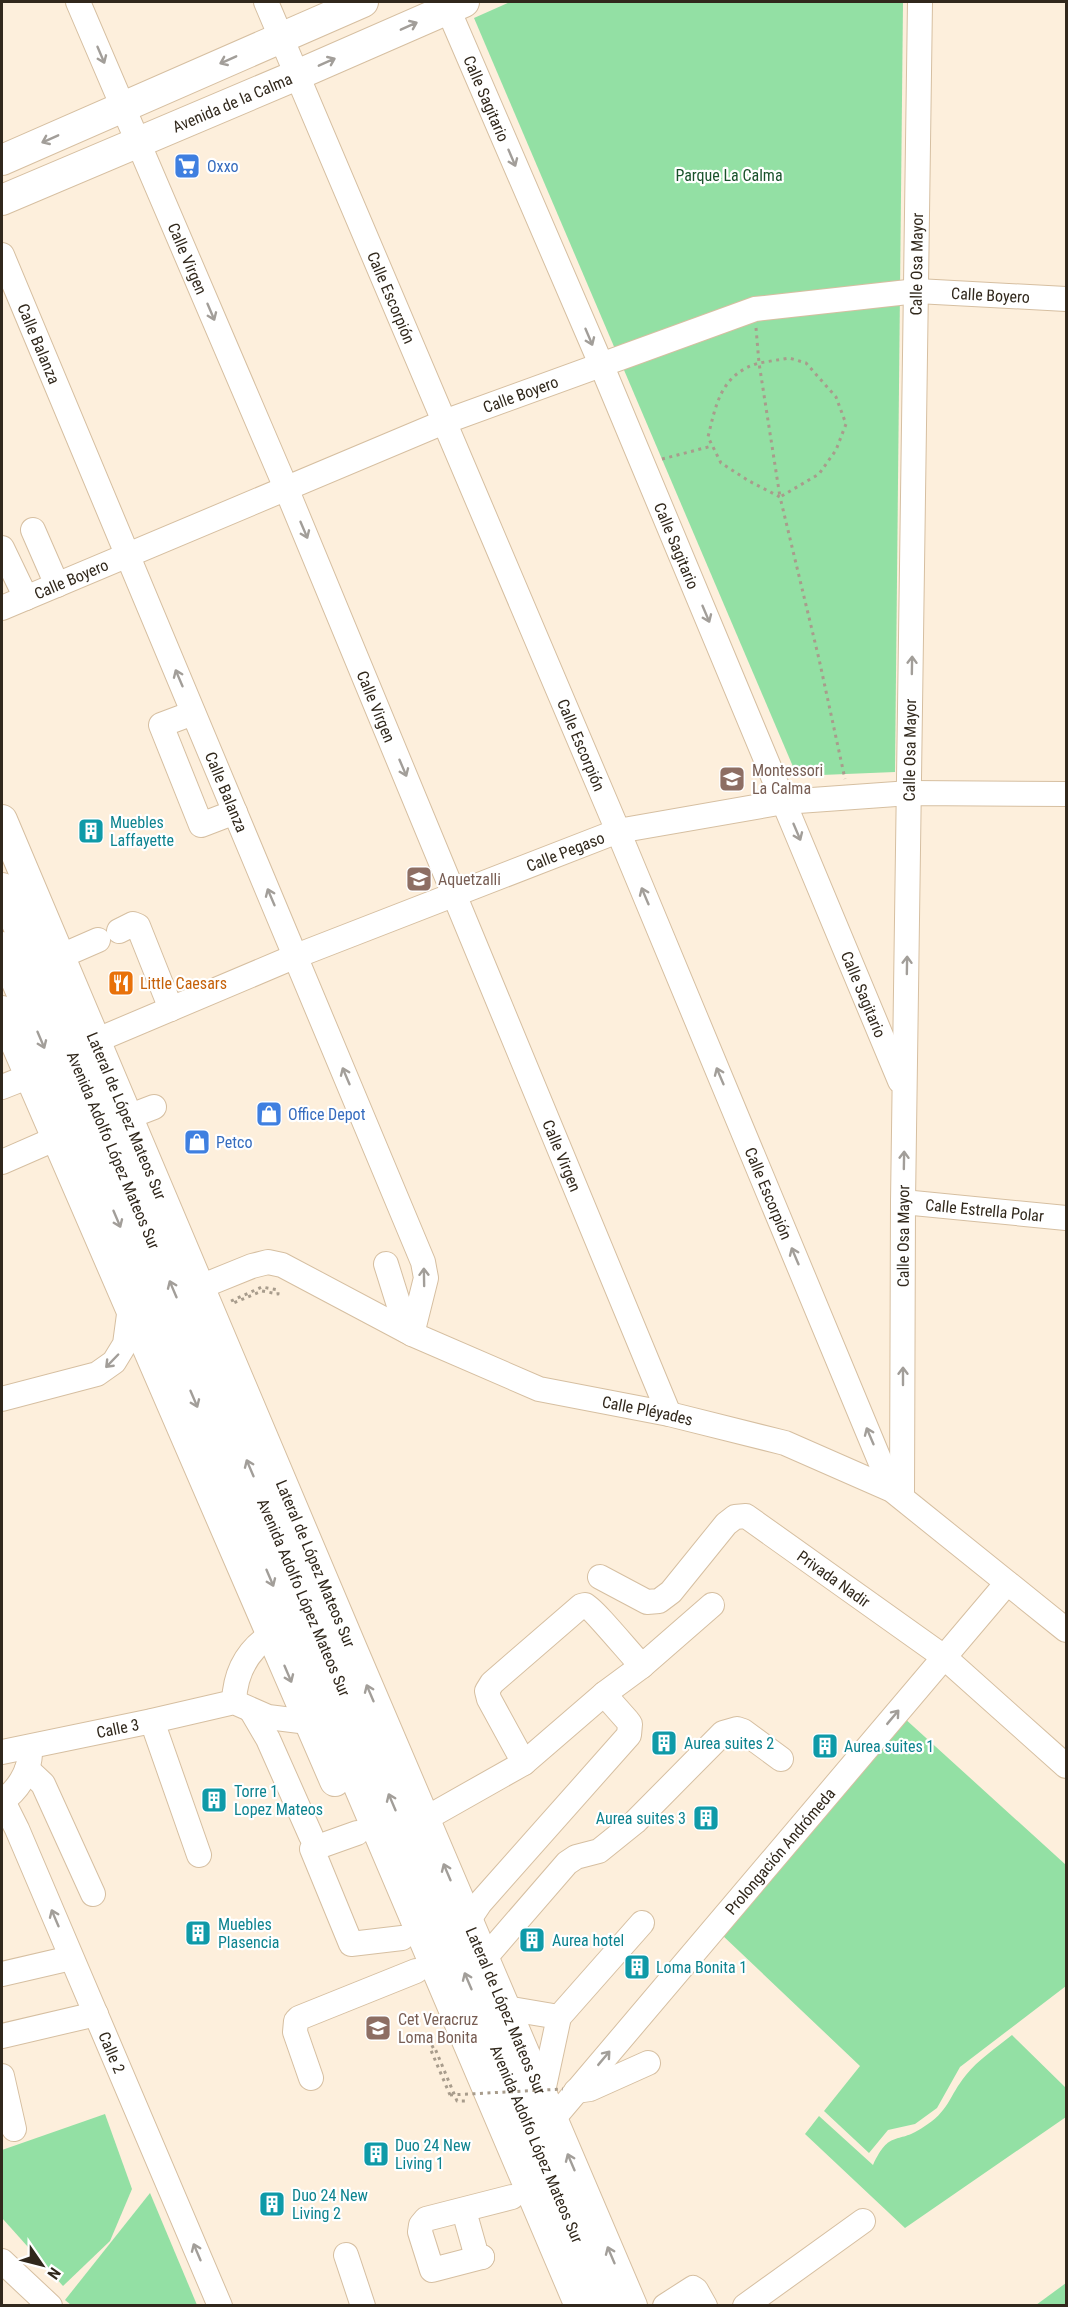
<svg xmlns="http://www.w3.org/2000/svg" width="1068" height="2307" viewBox="0 0 1068 2307" font-family="'Roboto Condensed',sans-serif">
	<rect width="100%" height="100%" fill="#fdefdc"/>
	<!-- green -->
	<g fill="#93e0a4">
		<path d="M510,2H903L895,772L797,776L474,18Z"/>
		<path d="M903,1717L1066,1865V1986L960,2067L937,2108L915,2124L888,2130L869,2153L824,2111L860,2066L721,1934Z"/>
		<path d="M1012,2035L1066,2088V2117L905,2228L805,2134L819,2116L873,2165C890,2129 896,2145 922,2128C950,2111 948,2097 966,2075C978,2060 997,2047 1012,2035Z"/>
		<path d="M105,2114L132,2189L110,2241L63,2286L2,2218V2150Z"/>
		<path d="M150,2193L197,2305H71L65,2300Z"/>
		<path d="M1066,2283V2305H1036Z"/>
	</g>
	<g fill="none" stroke-linecap="round" stroke-linejoin="round">
		<defs>
			<g id="minor">
				<path id="s1" d="M78,2L286,488L669,1414"/>
				<path id="s2" d="M266,2L618,831L892,1490"/>
				<path id="s3" d="M445,2L601,364L900,1081"/>
				<path id="s4" d="M2,255L423,1262L426,1278L412,1334"/>
				<path d="M33,530L57,585"/>
				<path d="M2,548L26,598"/>
				<path id="s5" d="M2,608L444,422L755,309L917,291L1066,299"/>
				<path d="M193,713L161,725L201,825L235,812"/>
				<path d="M119,931L133,924L138,926L171,1009"/>
				<path d="M59,957L98,940"/>
				<path id="s6" d="M95,1041L296,956L618,831L784,802L910,793L1066,794"/>
				<path d="M2,1087L30,1076"/>
				<path d="M128,1117L154,1107"/>
				<path d="M2,1162L57,1138"/>
				<path id="s7" d="M903,1202L1066,1218"/>
				<path d="M386,1264L407,1331"/>
				<path id="s8" d="M200,1287L252,1266L268,1262L282,1265L412,1334L539,1389L669,1414L785,1443L892,1490L1066,1630"/>
				<path d="M2,1399L97,1374L114,1362L125,1344L130,1307"/>
				<path id="s9" d="M902,1497L903,1202L920,2"/>
				<path id="s10" d="M600,1577L647,1602L659,1601L671,1592L726,1524L735,1517L746,1516L944,1657L1066,1766"/>
				<path d="M234,1702C235,1673 247,1650 272,1634"/>
				<path d="M251,1710L268,1739L311,1836"/>
				<path d="M152,1721L199,1855"/>
				<path id="s11" d="M2,1752L152,1721L234,1702L268,1717L308,1722"/>
				<path d="M524,1763L489,1699L487,1691L492,1683L581,1606L585,1605C593,1608 632,1656 642,1666"/>
				<path d="M27,1769L43,1784L93,1894"/>
				<path d="M2,1801C17,1791 29,1773 30,1754"/>
				<path id="s12" d="M3,1801L17,1829L220,2306"/>
				<path d="M425,1819L524,1763L604,1694L642,1666L712,1605"/>
				<path d="M357,1833L312,1849L351,1944L402,1938"/>
				<path d="M468,1921L480,1903L629,1735L630,1724L627,1720L604,1694"/>
				<path d="M484,1959L567,1863L576,1857L599,1851L635,1822L723,1733L737,1729L743,1731L781,1759"/>
				<path d="M2,1974L71,1958"/>
				<path d="M505,2008L559,2017"/>
				<path d="M2,2036L96,2014"/>
				<path d="M2,2076L14,2129"/>
				<path d="M311,2078L295,2032L296,2021L299,2018L416,1971"/>
				<path d="M576,2091L590,2089L648,2063"/>
				<path d="M542,2096L559,2017L642,1923"/>
				<path id="s13" d="M553,2119L1007,1583"/>
				<path d="M464,2211L477,2257H482"/>
				<path d="M346,2255L363,2306"/>
				<path d="M482,2257L432,2270L420,2232L421,2225L426,2219L512,2197"/>
				<path d="M2,2261L50,2306"/>
				<path d="M665,2306L693,2288L696,2290L705,2306"/>
				<path d="M745,2306L863,2221"/>
			</g>
			<g id="major">
				<path d="M2,160L363,2"/>
				<path id="s14" d="M2,200L297,75L464,2"/>
				<path id="s15" d="M2,820L352,1649L632,2306"/>
				<path id="s16" d="M2,888L606,2306"/>
				<path d="M2,947L580,2306"/>
				<path d="M2,1011L335,1781"/>
			</g>
		</defs>
		<!-- minor casing -->
		<use href="#minor" stroke="#d6bfa1" stroke-width="26"/>
		<!-- major casing -->
		<use href="#major" stroke="#d6bfa1" stroke-width="32"/>
		<!-- path -->
		<g stroke="#a89c8c" stroke-width="3" stroke-dasharray="3 4.5" stroke-linecap="butt">
			<path d="M756,328L759,363L789,358L806,363L836,397L846,424L836,450L819,474L780,497L759,363C721,374 716,404 708,437L721,463L749,481L780,497L819,659L845,779"/>
			<path d="M662,459L712,446"/>
			<path d="M231,1301L262,1287L278,1290V1294L262,1291L231,1304"/>
			<path d="M450,2095L430,2048L434,2046L457,2101H469"/>
		</g>
		<!-- minor -->
		<use href="#minor" stroke="#fff" stroke-width="24"/>
		<!-- major -->
		<use href="#major" stroke="#fff" stroke-width="30"/>
		<!-- path-bridge -->
		<path stroke="#a89c8c" stroke-width="3" stroke-dasharray="3 4.5" stroke-linecap="butt" d="M450,2095L563,2089"/>
	</g>
	<!-- one-way arrows -->
	<defs><path id="oneway-shaft" d="M-6 0H5M1.5-3L5.5 0L1.5 3" fill="none" stroke-width="1.6" stroke-linecap="round" stroke-linejoin="round" transform="scale(1.5)"/></defs>
	<g stroke="#a29e99">
		<use href="#oneway-shaft" transform="translate(409 26) rotate(-24)"/>
		<use href="#oneway-shaft" transform="translate(101 55) rotate(67)"/>
		<use href="#oneway-shaft" transform="translate(228 60) rotate(156)"/>
		<use href="#oneway-shaft" transform="translate(327 62) rotate(-24)"/>
		<use href="#oneway-shaft" transform="translate(50 139) rotate(156)"/>
		<use href="#oneway-shaft" transform="translate(512 158) rotate(67)"/>
		<use href="#oneway-shaft" transform="translate(211 312) rotate(67)"/>
		<use href="#oneway-shaft" transform="translate(589 337) rotate(67)"/>
		<use href="#oneway-shaft" transform="translate(304 530) rotate(67)"/>
		<use href="#oneway-shaft" transform="translate(706 614) rotate(67)"/>
		<use href="#oneway-shaft" transform="translate(912 665) rotate(-89)"/>
		<use href="#oneway-shaft" transform="translate(179 678) rotate(-113)"/>
		<use href="#oneway-shaft" transform="translate(403 768) rotate(67)"/>
		<use href="#oneway-shaft" transform="translate(797 832) rotate(67)"/>
		<use href="#oneway-shaft" transform="translate(645 896) rotate(-113)"/>
		<use href="#oneway-shaft" transform="translate(271 897) rotate(-113)"/>
		<use href="#oneway-shaft" transform="translate(907 965) rotate(-89)"/>
		<use href="#oneway-shaft" transform="translate(41 1040) rotate(67)"/>
		<use href="#oneway-shaft" transform="translate(346 1076) rotate(-113)"/>
		<use href="#oneway-shaft" transform="translate(720 1076) rotate(-113)"/>
		<use href="#oneway-shaft" transform="translate(904 1160) rotate(-89)"/>
		<use href="#oneway-shaft" transform="translate(117 1219) rotate(67)"/>
		<use href="#oneway-shaft" transform="translate(795 1256) rotate(-113)"/>
		<use href="#oneway-shaft" transform="translate(424 1277) rotate(-91)"/>
		<use href="#oneway-shaft" transform="translate(173 1289) rotate(-113)"/>
		<use href="#oneway-shaft" transform="translate(112 1361) rotate(134)"/>
		<use href="#oneway-shaft" transform="translate(903 1376) rotate(-90)"/>
		<use href="#oneway-shaft" transform="translate(194 1399) rotate(67)"/>
		<use href="#oneway-shaft" transform="translate(870 1436) rotate(-113)"/>
		<use href="#oneway-shaft" transform="translate(250 1468) rotate(-113)"/>
		<use href="#oneway-shaft" transform="translate(270 1578) rotate(67)"/>
		<use href="#oneway-shaft" transform="translate(288 1674) rotate(67)"/>
		<use href="#oneway-shaft" transform="translate(370 1693) rotate(-113)"/>
		<use href="#oneway-shaft" transform="translate(893 1717) rotate(-50)"/>
		<use href="#oneway-shaft" transform="translate(392 1802) rotate(-113)"/>
		<use href="#oneway-shaft" transform="translate(447 1872) rotate(-113)"/>
		<use href="#oneway-shaft" transform="translate(55 1918) rotate(-113)"/>
		<use href="#oneway-shaft" transform="translate(468 1981) rotate(-113)"/>
		<use href="#oneway-shaft" transform="translate(604 2058) rotate(-50)"/>
		<use href="#oneway-shaft" transform="translate(571 2162) rotate(-113)"/>
		<use href="#oneway-shaft" transform="translate(197 2252) rotate(-113)"/>
		<use href="#oneway-shaft" transform="translate(611 2255) rotate(-113)"/>
	</g>
	<!-- icons -->
	<defs>
		<symbol id="supermarket-square" viewBox="-11 -11 22 22"><rect x="-9" y="-9" width="18" height="18" rx="4" fill="#3f7fe0" stroke="#fff"/><path d="M-6-5.5h2.5l.6 2H6L4.5 2H-2.5L-4.4-4H-6ZM-1.5 3.2a1.3 1.3 0 1 0 .1 0ZM3 3.2a1.3 1.3 0 1 0 .1 0Z" fill="#fff"/></symbol>
		<symbol id="school-square" viewBox="-11 -11 22 22"><rect x="-9" y="-9" width="18" height="18" rx="4" fill="#8d6e63" stroke="#fff"/><path d="M0-5L7-2L0 1L-7-2ZM-4 1L0 2.5L4 1V4Q0 6-4 4Z" fill="#fff"/></symbol>
		<symbol id="building-square" viewBox="-11 -11 22 22"><rect x="-9" y="-9" width="18" height="18" rx="4" fill="#0f9aa8" stroke="#fff"/><path d="M-4-6H4V6H1V3H-1V6H-4ZM-2.5-4.3h1.7v1.8h-1.7ZM.8-4.3h1.7v1.8H.8ZM-2.5-1h1.7V.8h-1.7ZM.8-1h1.7V.8H.8Z" fill="#fff"/></symbol>
		<symbol id="restaurant-square" viewBox="-11 -11 22 22"><rect x="-9" y="-9" width="18" height="18" rx="4" fill="#e8710a" stroke="#fff"/><path d="M-5-6h1v4h1v-4h1v4h1v-4h1v5L-1.5 .5V6h-2V.5L-5-1ZM5-6V6H3V1.5H1.5Q1.5-4 5-6Z" fill="#fff"/></symbol>
		<symbol id="shop-square" viewBox="-11 -11 22 22"><rect x="-9" y="-9" width="18" height="18" rx="4" fill="#3f7fe0" stroke="#fff"/><path d="M-5-2.5h2.3a2.7 3.5 0 0 1 5.4 0H5L5.5 6h-11ZM-1.5-2.5h3a1.5 2.3 0 0 0-3 0Z" fill="#fff"/></symbol>
		<symbol id="university-square" viewBox="-11 -11 22 22"><rect x="-9" y="-9" width="18" height="18" rx="4" fill="#8d6e63" stroke="#fff"/><path d="M0-5L7-2L0 1L-7-2ZM-4 1L0 2.5L4 1V4Q0 6-4 4Z" fill="#fff"/></symbol>
	</defs>
	<g fill-rule="evenodd">
		<use href="#supermarket-square" x="172" y="151" width="30" height="30"/>
		<use href="#school-square" x="717" y="764" width="30" height="30"/>
		<use href="#building-square" x="76" y="816" width="30" height="30"/>
		<use href="#school-square" x="404" y="864" width="30" height="30"/>
		<use href="#restaurant-square" x="106" y="968" width="30" height="30"/>
		<use href="#shop-square" x="254" y="1099" width="30" height="30"/>
		<use href="#shop-square" x="182" y="1127" width="30" height="30"/>
		<use href="#building-square" x="649" y="1728" width="30" height="30"/>
		<use href="#building-square" x="810" y="1731" width="30" height="30"/>
		<use href="#building-square" x="199" y="1785" width="30" height="30"/>
		<use href="#building-square" x="691" y="1803" width="30" height="30"/>
		<use href="#building-square" x="183" y="1918" width="30" height="30"/>
		<use href="#building-square" x="517" y="1925" width="30" height="30"/>
		<use href="#building-square" x="622" y="1952" width="30" height="30"/>
		<use href="#university-square" x="363" y="2013" width="30" height="30"/>
		<use href="#building-square" x="361" y="2139" width="30" height="30"/>
		<use href="#building-square" x="257" y="2189" width="30" height="30"/>
	</g>
	<g text-anchor="middle" stroke-width="4.5" stroke-linejoin="round" paint-order="stroke">
		<!-- street labels -->
		<g font-size="16" fill="#31281c" stroke="#fff">
			<text dy="6" stroke="none"><textPath href="#s3" startOffset="105">Calle Sagitario</textPath></text>
			<text dy="6" stroke="none"><textPath href="#s14" startOffset="250">Avenida de la Calma</textPath></text>
			<text dy="6" stroke="none"><textPath href="#s1" startOffset="279">Calle Virgen</textPath></text>
			<text dy="6" stroke="none"><textPath href="#s9" startOffset="1233">Calle Osa Mayor</textPath></text>
			<text dy="6" stroke="none"><textPath href="#s5" startOffset="1047">Calle Boyero</textPath></text>
			<text dy="6" stroke="none"><textPath href="#s2" startOffset="321">Calle Escorpión</textPath></text>
			<text dy="6" stroke="none"><textPath href="#s4" startOffset="96">Calle Balanza</textPath></text>
			<text dy="6" stroke="none"><textPath href="#s5" startOffset="561">Calle Boyero</textPath></text>
			<text dy="6" stroke="none"><textPath href="#s3" startOffset="591">Calle Sagitario</textPath></text>
			<text dy="6" stroke="none"><textPath href="#s5" startOffset="75">Calle Boyero</textPath></text>
			<text dy="6" stroke="none"><textPath href="#s1" startOffset="765">Calle Virgen</textPath></text>
			<text dy="6" stroke="none"><textPath href="#s2" startOffset="807">Calle Escorpión</textPath></text>
			<text dy="6" stroke="none"><textPath href="#s9" startOffset="747">Calle Osa Mayor</textPath></text>
			<text dy="6" stroke="none"><textPath href="#s4" startOffset="582">Calle Balanza</textPath></text>
			<text dy="6" stroke="none"><textPath href="#s6" startOffset="507">Calle Pegaso</textPath></text>
			<text dy="6" stroke="none"><textPath href="#s3" startOffset="1077">Calle Sagitario</textPath></text>
			<text dy="6" stroke="none"><textPath href="#s15" startOffset="321">Lateral de López Mateos Sur</textPath></text>
			<text dy="6" stroke="none"><textPath href="#s16" startOffset="285">Avenida Adolfo López Mateos Sur</textPath></text>
			<text dy="6" stroke="none"><textPath href="#s1" startOffset="1251">Calle Virgen</textPath></text>
			<text dy="6" stroke="none"><textPath href="#s2" startOffset="1293">Calle Escorpión</textPath></text>
			<text dy="6" stroke="none"><textPath href="#s7" startOffset="82">Calle Estrella Polar</textPath></text>
			<text dy="6" stroke="none"><textPath href="#s9" startOffset="261">Calle Osa Mayor</textPath></text>
			<text dy="6" stroke="none"><textPath href="#s8" startOffset="483">Calle Pléyades</textPath></text>
			<text dy="6" stroke="none"><textPath href="#s15" startOffset="807">Lateral de López Mateos Sur</textPath></text>
			<text dy="6" stroke="none"><textPath href="#s10" startOffset="298">Privada Nadir</textPath></text>
			<text dy="6" stroke="none"><textPath href="#s16" startOffset="771">Avenida Adolfo López Mateos Sur</textPath></text>
			<text dy="6" stroke="none"><textPath href="#s11" startOffset="118">Calle 3</textPath></text>
			<text dy="6" stroke="none"><textPath href="#s13" startOffset="351">Prolongación Andrómeda</textPath></text>
			<text dy="6" stroke="none"><textPath href="#s15" startOffset="1293">Lateral de López Mateos Sur</textPath></text>
			<text dy="6" stroke="none"><textPath href="#s12" startOffset="274">Calle 2</textPath></text>
			<text dy="6" stroke="none"><textPath href="#s16" startOffset="1365">Avenida Adolfo López Mateos Sur</textPath></text>
		</g>
		<!-- shop labels -->
		<g font-size="16" fill="#366cbe" stroke="#fff" text-anchor="start">
			<text x="207" y="172">Oxxo</text>
			<text x="288" y="1120">Office Depot</text>
			<text x="216" y="1148">Petco</text>
		</g>
		<!-- park labels -->
		<g font-size="16" fill="#19522b" stroke="#fff">
			<text x="729" y="181">Parque La Calma</text>
		</g>
		<!-- education labels -->
		<g font-size="16" fill="#785e54" stroke="#fff" text-anchor="start">
			<text x="752" y="776">Montessori<tspan x="752" dy="18">La Calma</tspan></text>
			<text x="438" y="885">Aquetzalli</text>
			<text x="398" y="2025">Cet Veracruz<tspan x="398" dy="18">Loma Bonita</tspan></text>
		</g>
		<!-- culture labels -->
		<g font-size="16" fill="#0d838f" stroke="#fff" text-anchor="start">
			<text x="110" y="828">Muebles<tspan x="110" dy="18">Laffayette</tspan></text>
			<text x="684" y="1749">Aurea suites 2</text>
			<text x="844" y="1752">Aurea suites 1</text>
			<text x="234" y="1797">Torre 1<tspan x="234" dy="18">Lopez Mateos</tspan></text>
			<text x="686" y="1824" text-anchor="end">Aurea suites 3</text>
			<text x="218" y="1930">Muebles<tspan x="218" dy="18">Plasencia</tspan></text>
			<text x="552" y="1946">Aurea hotel</text>
			<text x="656" y="1973">Loma Bonita 1</text>
			<text x="395" y="2151">Duo 24 New<tspan x="395" dy="18">Living 1</tspan></text>
			<text x="292" y="2201">Duo 24 New<tspan x="292" dy="18">Living 2</tspan></text>
		</g>
		<!-- food labels -->
		<g font-size="16" fill="#c56008" stroke="#fff" text-anchor="start">
			<text x="140" y="989">Little Caesars</text>
		</g>
	</g>
	<!-- border -->
	<rect width="1068" height="2307" fill="none" stroke="#31281c" stroke-width="6"/>
	<!-- north arrow -->
	<g transform="translate(42 2265) rotate(125)" stroke="#ffffff" stroke-width="4.5" paint-order="stroke">
	<path d="M0-4.5L10 22L0 15L-10 22Z" fill="#31281c"/>
	<text y="-9" font-size="16" font-weight="bold" text-anchor="middle" fill="#31281c">N</text>
	</g>
</svg>
